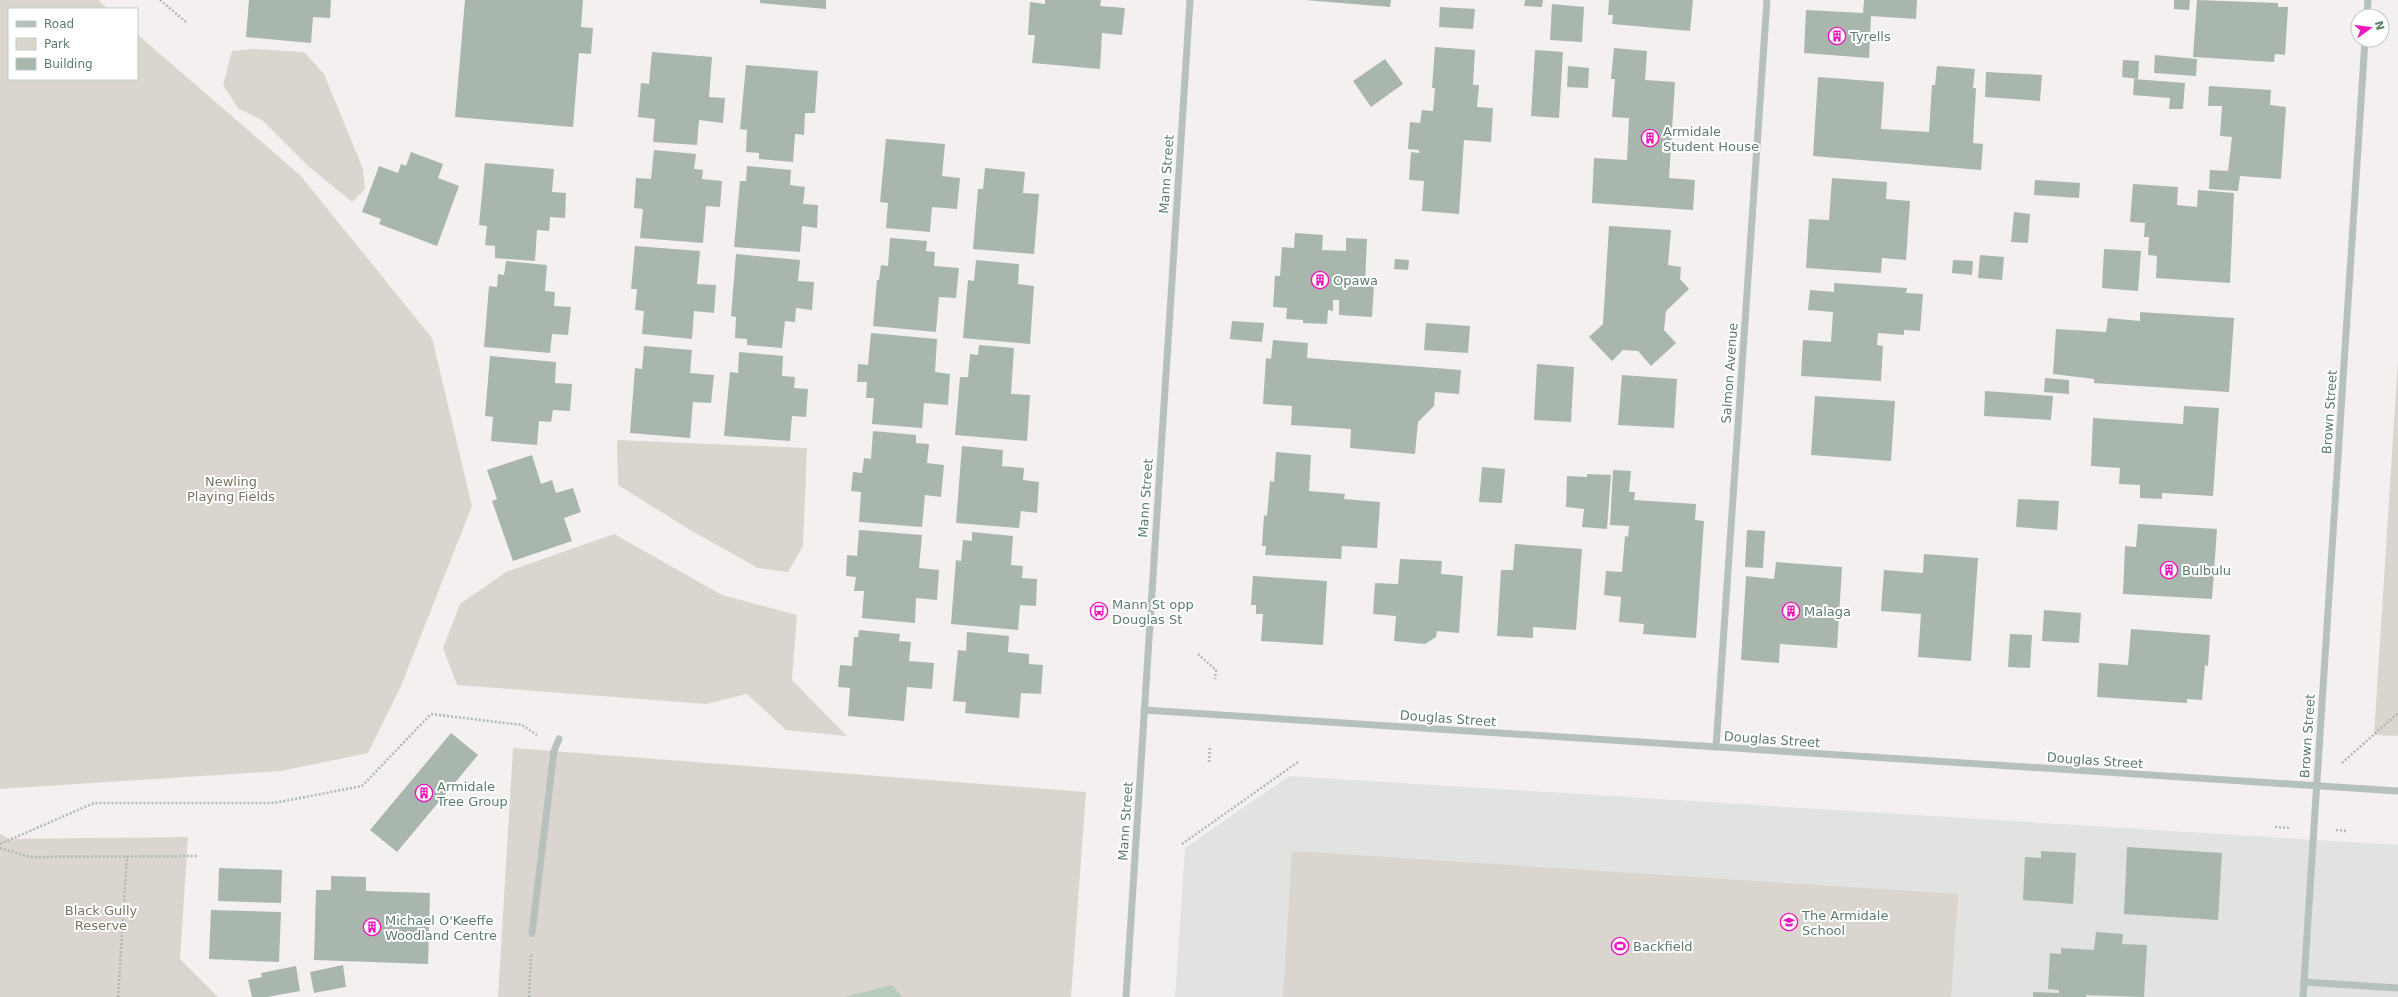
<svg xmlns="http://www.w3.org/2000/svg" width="2398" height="997" viewBox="0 0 2398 997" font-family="'DejaVu Sans',sans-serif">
	<rect width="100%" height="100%" fill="#f5f0f0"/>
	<!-- built -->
	<path fill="#e2e2e0" d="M1289,776L2398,845V997H1175L1185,848Z"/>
	<!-- green -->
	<g fill="#dad6cf">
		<path d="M0,0H98L108,9H9V79H137V34L300,175L432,338L472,506L401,686L368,753L281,771L0,789Z"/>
		<path d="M252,49L304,52L324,74L363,169L365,189L352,202L308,166L263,121L238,108L223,85L232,51Z"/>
		<path d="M2398,359V736L2374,735Z"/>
		<path d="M617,440L807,448L803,546L788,572L758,568L690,530L618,485Z"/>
		<path d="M614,534L722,595L797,615L792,680L847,736L786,730L747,694L706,704L457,685L443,648L460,604L506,572Z"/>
		<path d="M513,748L1086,792L1071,997H498Z"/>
		<path d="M0,834L9,839L188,837L180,959L218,997H0Z"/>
		<path d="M1292,851L1958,894L1951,997H1283Z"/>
	</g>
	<!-- water -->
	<path fill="#b7cabc" d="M892,985L902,997H845Z"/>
	<!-- building -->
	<g fill="#a8b6ad">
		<path d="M249,0H331L330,18L313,17L311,43L246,37Z"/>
		<path d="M465,0H583L581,27L593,28L591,54L579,53L573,127L455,117Z"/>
		<path d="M760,0H826V9L760,3Z"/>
		<path d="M1045,0H1101L1100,6L1125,8L1122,35L1102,33L1100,69L1032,63L1035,35H1028L1030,2L1045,4Z"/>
		<path d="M1305,0H1391L1390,7Z"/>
		<path d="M1525,0H1543L1542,7L1524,6Z"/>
		<path d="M1609,0H1693L1690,31L1612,24L1613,15H1608Z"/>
		<path d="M1864,0H1917L1916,19L1871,16L1869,58L1804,53L1806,10L1863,13Z"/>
		<path d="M2174,0H2190L2189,10L2174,9Z"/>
		<path d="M2197,0L2278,3V7H2288L2285,55L2275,54L2274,62L2193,57Z"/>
		<path d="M1552,4L1584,7L1582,42L1550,40Z"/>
		<path d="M1440,7L1475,9L1473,29L1439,27Z"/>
		<path d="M1435,47L1475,50L1473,85H1479L1477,107L1493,108L1491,142L1464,140L1459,214L1422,211L1424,181L1409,180L1411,152L1419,153V150L1408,149L1410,122L1420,123L1422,110L1433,111L1435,88H1432Z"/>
		<path d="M1614,48L1647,51L1645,80L1675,82L1669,178L1695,180L1693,210L1592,203L1594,158L1627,160L1629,118L1612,117L1615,79H1611Z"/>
		<path d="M1535,50L1563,52L1559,118L1531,116Z"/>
		<path d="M652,52L712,57L709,97L725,98L723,123L699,120L697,145L653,142L655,119L638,117L641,83L649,84Z"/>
		<path d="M2155,55L2197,59L2196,76L2154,73Z"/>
		<path d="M1385,59L1403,84L1371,107L1353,81Z"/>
		<path d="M2123,60L2139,61L2138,79L2122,77Z"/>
		<path d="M746,65L818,71L815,113H805L804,135L795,134L793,162L759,159V153L746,152L747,130L740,129Z"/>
		<path d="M1568,66L1589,68L1588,88L1567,87Z"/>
		<path d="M1937,66L1975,69L1973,88H1976L1973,143L1983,144L1981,170L1813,156L1818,77L1884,82L1881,129L1929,132L1932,85H1935Z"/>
		<path d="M1986,72L2042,75L2040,101L1985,97Z"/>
		<path d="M2134,79L2185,83L2183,109H2169L2170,98L2133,95Z"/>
		<path d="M2209,86L2271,90L2270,105L2286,107L2281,179L2240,176L2238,191L2209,189L2210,170L2228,171L2232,137L2220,136L2222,106H2208Z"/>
		<path d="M886,139L945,144L942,176L960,178L957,209L932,207L930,232L886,228L888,203L880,202Z"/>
		<path d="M654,150L696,154L694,169L703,170L702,179L722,181L720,207L706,206L703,243L640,238L643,209L634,208L636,178L651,179Z"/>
		<path d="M411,152L443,164L438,178L459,186L437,246L379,224L381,219L362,212L379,166L398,173L401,164L406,166Z"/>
		<path d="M485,163L554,169L552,192L566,193L565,218L550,217L549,231L537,230L535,261L495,258V246L485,245L487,226L479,225Z"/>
		<path d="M747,166L791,170L790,185L805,187L803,204L818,205L817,228L802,226L800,252L734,247L740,181H746Z"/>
		<path d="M985,168L1025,172L1023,193L1039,194L1034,254L973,249L978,189H983Z"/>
		<path d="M1832,178L1887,182L1886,199L1910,201L1906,260L1882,258L1881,273L1806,268L1809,219L1829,220Z"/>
		<path d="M2035,180L2080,183L2079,198L2034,195Z"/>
		<path d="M2133,184L2178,187L2177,205L2197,207L2198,190L2234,193L2230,283L2156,278L2157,256L2148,255L2149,237H2144L2145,223L2130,222Z"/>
		<path d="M2014,212L2030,214L2028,243L2011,242Z"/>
		<path d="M1609,226L1671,230L1668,265L1681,267L1680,279L1689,289L1666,311L1664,330L1676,343L1651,366L1638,351L1623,350L1612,361L1589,337L1603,324Z"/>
		<path d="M1295,233L1323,235L1322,250L1346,251V238L1367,239L1365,284H1374L1372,317L1339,315V300H1333V311L1328,310L1327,324L1303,323V320L1286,319L1287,308L1273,307L1275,276H1280L1282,247L1294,248Z"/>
		<path d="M890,238L927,241L926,251L935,252L934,266L959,268L956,298L939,297L936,332L873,326L877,280H879L881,265L888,266Z"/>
		<path d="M635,246L700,251L697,284L716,285L714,313L694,311L692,339L642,334L644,311L635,310L637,289H631Z"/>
		<path d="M2104,249L2141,251L2138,291L2102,288Z"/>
		<path d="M736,254L800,260L798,281L814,282L812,310L796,308L795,322L785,321L782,348L747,345V339L735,338L736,317L731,316Z"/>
		<path d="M1980,255L2004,257L2002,280L1978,278Z"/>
		<path d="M1395,259L1409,260L1408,270L1394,269Z"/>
		<path d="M976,260L1019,264L1018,284L1034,286L1030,344L963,338L968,280L974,281Z"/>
		<path d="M1953,260L1973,261L1972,275L1952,273Z"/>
		<path d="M506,261L547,265L545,291L555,292L554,306L571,307L568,335L552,334L550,353L484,347L489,286L497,287L498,274L504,275Z"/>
		<path d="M1834,283L1907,288L1906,293L1923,294L1920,331L1904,330V335L1878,333L1877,345L1883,346L1881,381L1801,376L1803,340L1831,342L1833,312L1808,310L1810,290L1834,292Z"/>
		<path d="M2140,312L2234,318L2229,392L2094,383V379L2053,374L2056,329L2106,332L2108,318L2140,321Z"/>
		<path d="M1232,321L1264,323L1262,342L1230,339Z"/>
		<path d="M1426,323L1470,326L1468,353L1424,350Z"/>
		<path d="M871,333L937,339L935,372L950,374L948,405L924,403L922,428L872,424L874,398H866L867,382H857L858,364L868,365Z"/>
		<path d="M1273,340L1308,343L1307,358L1461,370L1459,394L1435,392L1434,406L1418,422L1415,454L1350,448L1351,429L1291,425L1292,406L1263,404L1266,358L1271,359Z"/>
		<path d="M979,345L1014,348L1011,394L1030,395L1027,441L955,435L960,377H968L970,354L978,355Z"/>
		<path d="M644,346L692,350L690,373L714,375L711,403L693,402L690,438L630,433L635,368L642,369Z"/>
		<path d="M739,352L783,356L782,376L795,377L794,388L808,389L806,417L792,416L790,441L724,436L730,372L738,373Z"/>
		<path d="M490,356L556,362L555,383L572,384L570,411L553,410L551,422L539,421L537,445L491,441L493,417L485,416Z"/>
		<path d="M1537,364L1574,367L1571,422L1534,420Z"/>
		<path d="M1622,375L1677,379L1674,428L1618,425Z"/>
		<path d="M2045,378L2069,380V394L2044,392Z"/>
		<path d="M1985,391L2053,396L2051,420L1984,416Z"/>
		<path d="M1815,396L1895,401L1891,461L1811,455Z"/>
		<path d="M2184,406L2219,408L2213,496L2162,493V499L2140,498V485L2119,484L2120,468L2091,466L2093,418L2183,424Z"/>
		<path d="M873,431L916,435V443L929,444L927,463L944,465L941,497L925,495L922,527L859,522L861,492L851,491L853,472L862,473L864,458L871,459Z"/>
		<path d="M962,446L1003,450L1002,466L1024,468L1023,480L1039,482L1037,513L1021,511L1019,528L956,523Z"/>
		<path d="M1276,452L1311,455L1309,491L1345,494L1344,499L1380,502L1377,548L1342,546L1341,559L1265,555L1266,546H1262L1264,515L1267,516L1270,481L1274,482Z"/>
		<path d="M532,455L541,484L552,480L556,493L573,488L581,512L564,518L572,541L513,561L492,501L497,499L487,470Z"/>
		<path d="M1482,467L1505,469L1502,503L1479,502Z"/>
		<path d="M1613,470L1631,471L1629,492H1635L1634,500L1696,504L1695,520L1704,521L1696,638L1643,634L1644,624L1619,622L1621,597L1604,595L1606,571L1622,572L1625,536L1628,537L1629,526L1610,525Z"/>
		<path d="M1587,474L1611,475L1607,529L1582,527L1584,509L1566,507L1567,476L1587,477Z"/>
		<path d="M2018,499L2059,501L2057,530L2016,527Z"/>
		<path d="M2138,524L2217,529L2212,599L2123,594L2125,546L2136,547Z"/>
		<path d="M859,530L922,535L919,568L939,570L937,600L916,598L915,623L862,618L864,591H854L856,577L846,576L847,555L857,556Z"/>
		<path d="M1747,530L1765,531L1763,568L1745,567Z"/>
		<path d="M972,532L1013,536L1011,565L1023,566L1022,578L1037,579L1036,606L1020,605L1018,630L951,624L956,560L961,561L963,540L972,541Z"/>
		<path d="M1515,544L1582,549L1576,630L1533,627V638L1497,636L1501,570H1513Z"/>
		<path d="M1924,554L1978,558L1971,661L1918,657L1921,614L1881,611L1884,570L1923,573Z"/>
		<path d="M1400,559L1442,561L1441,574L1463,576L1459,633L1437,631L1436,637L1425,644L1394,641L1396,616L1373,614L1375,583L1398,584Z"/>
		<path d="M1776,562L1842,567L1837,648L1780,644L1779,663L1741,660L1746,576L1774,579Z"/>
		<path d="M1253,576L1327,581L1323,645L1261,641L1263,614H1256V605H1251Z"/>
		<path d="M2044,610L2081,613L2079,643L2042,641Z"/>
		<path d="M2131,629L2210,635L2208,666L2205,665L2202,700L2187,699V703L2097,697L2099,663L2128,665Z"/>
		<path d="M859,630L900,634L899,641L911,642L909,661L934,663L932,689L907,687L904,721L848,716L850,688L838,687L840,665L852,666L854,637H858Z"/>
		<path d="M967,632L1009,636L1008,652L1029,654V664L1043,665L1041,694L1021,693L1019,718L965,713L966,702L953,701L958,650L966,651Z"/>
		<path d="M2010,634L2032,635L2030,668L2008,667Z"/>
		<path d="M451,733L478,755L397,852L370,830Z"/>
		<path d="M2127,847L2222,853L2218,920L2124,914Z"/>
		<path d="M2041,851L2076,853L2073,904L2023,900L2025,857L2041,858Z"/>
		<path d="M219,868L282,870L281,903L218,901Z"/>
		<path d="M331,876L366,877V891L430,893L428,964L314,960L316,890H331Z"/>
		<path d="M211,910L281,912L279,962L209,959Z"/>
		<path d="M2096,932L2123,934L2122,944L2147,945L2144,997L2086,995V997H2033V992L2059,993V990L2048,989L2050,953L2061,954V948L2094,950Z"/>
		<path d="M343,965L346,987L314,993L310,972Z"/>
		<path d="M296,966L300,991L267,997H252L248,980L262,977L261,973Z"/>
	</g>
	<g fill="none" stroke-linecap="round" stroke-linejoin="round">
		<!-- path -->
		<g stroke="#b0b8b4" stroke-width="2.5" stroke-dasharray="2 2" stroke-linecap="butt">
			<path d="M160,0L186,22"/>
			<path d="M1198,654L1216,670L1215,679"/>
			<path d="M1209,762L1210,746"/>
			<path d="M2342,763L2398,713"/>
			<path d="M2275,827L2291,828"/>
			<path d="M2336,830L2346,831"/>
			<path d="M0,844L94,803H274L362,786L431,714L522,725L537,735"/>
			<path d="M1182,844L1298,762"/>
			<path d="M0,848L30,857L198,856"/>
			<path d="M118,997L127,856"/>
			<path d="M529,997L531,955"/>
		</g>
		<!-- minor -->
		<g stroke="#b7c1bc" stroke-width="7">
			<path d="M2367,16L2368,0"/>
			<path d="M1144,710L2398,791"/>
			<path d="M1716,747L1767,0"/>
			<path d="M532,933L554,751L559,739"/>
			<path d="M2304,982L2398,988"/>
			<path d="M1126,997L1190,0"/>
			<path d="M2303,997L2365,40"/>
		</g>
	</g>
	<!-- icons -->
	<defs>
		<symbol id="building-ring" viewBox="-11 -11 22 22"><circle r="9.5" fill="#fff" stroke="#ee17be" stroke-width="1.5"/><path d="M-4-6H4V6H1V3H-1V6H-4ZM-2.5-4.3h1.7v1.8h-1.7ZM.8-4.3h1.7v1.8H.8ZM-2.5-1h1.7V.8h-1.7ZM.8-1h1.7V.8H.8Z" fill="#ee17be"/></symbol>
		<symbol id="bus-ring" viewBox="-11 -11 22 22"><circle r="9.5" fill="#fff" stroke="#ee17be" stroke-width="1.5"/><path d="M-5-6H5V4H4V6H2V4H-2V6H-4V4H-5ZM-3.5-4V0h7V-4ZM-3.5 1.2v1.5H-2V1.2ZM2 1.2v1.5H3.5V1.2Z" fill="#ee17be"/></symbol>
		<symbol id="school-ring" viewBox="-11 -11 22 22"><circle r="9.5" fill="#fff" stroke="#ee17be" stroke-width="1.5"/><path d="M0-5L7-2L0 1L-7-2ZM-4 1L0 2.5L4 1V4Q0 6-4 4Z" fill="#ee17be"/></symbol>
		<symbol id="stadium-ring" viewBox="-11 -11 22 22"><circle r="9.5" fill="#fff" stroke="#ee17be" stroke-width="1.5"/><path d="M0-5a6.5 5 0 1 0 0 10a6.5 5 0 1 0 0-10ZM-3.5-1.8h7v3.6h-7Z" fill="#ee17be"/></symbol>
	</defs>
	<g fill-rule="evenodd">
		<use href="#building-ring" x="1827" y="26" width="20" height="20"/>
		<use href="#building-ring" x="1640" y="128" width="20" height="20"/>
		<use href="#building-ring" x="1310" y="270" width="20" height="20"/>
		<use href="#building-ring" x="2159" y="560" width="20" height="20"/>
		<use href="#bus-ring" x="1089" y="601" width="20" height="20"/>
		<use href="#building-ring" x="1781" y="601" width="20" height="20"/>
		<use href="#building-ring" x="414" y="783" width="20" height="20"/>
		<use href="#school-ring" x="1779" y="912" width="20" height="20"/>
		<use href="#building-ring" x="362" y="917" width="20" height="20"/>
		<use href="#stadium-ring" x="1610" y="936" width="20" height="20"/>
	</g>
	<g text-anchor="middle" stroke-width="4" stroke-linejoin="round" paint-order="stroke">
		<!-- poi labels -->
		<g font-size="13" fill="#5d7d6b" stroke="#fff" text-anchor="start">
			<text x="1850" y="41">Tyrells</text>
			<text x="1663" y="136">Armidale<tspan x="1663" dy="15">Student House</tspan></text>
			<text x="1333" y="285">Opawa</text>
			<text x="2182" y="575">Bulbulu</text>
			<text x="1112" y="609">Mann St opp<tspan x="1112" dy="15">Douglas St</tspan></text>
			<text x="1804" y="616">Malaga</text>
			<text x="437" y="791">Armidale<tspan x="437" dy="15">Tree Group</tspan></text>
			<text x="1802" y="920">The Armidale<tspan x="1802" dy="15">School</tspan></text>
			<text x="385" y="925">Michael O'Keeffe<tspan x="385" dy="15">Woodland Centre</tspan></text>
			<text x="1633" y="951">Backfield</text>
		</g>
		<!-- street labels -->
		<g font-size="13" fill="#5d7d6b" stroke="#fff">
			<text transform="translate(1166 174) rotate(-86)" y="5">Mann Street</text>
			<text transform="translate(1729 373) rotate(-86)" y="5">Salmon Avenue</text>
			<text transform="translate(2329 412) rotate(-86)" y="5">Brown Street</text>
			<text transform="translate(1145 498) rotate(-86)" y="5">Mann Street</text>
			<text transform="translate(1448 718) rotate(4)" y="5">Douglas Street</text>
			<text transform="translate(2307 736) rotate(-86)" y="5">Brown Street</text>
			<text transform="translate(1772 739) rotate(4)" y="5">Douglas Street</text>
			<text transform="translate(2095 760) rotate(4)" y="5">Douglas Street</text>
			<text transform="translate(1125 821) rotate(-86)" y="5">Mann Street</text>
		</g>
		<!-- park labels -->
		<g font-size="13" fill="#7a7561" stroke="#fff">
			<text x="231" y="486">Newling<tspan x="231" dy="15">Playing Fields</tspan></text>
			<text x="101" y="915">Black Gully<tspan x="101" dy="15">Reserve</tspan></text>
		</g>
	</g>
	<!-- legend -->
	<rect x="8" y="8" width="130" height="72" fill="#ffffff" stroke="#becbc4"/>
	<rect x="16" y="21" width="20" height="6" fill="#b7c1bc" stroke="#becbc4"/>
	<text x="44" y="28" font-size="12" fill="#5d7d6b">Road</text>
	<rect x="16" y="38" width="20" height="12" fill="#dad6cf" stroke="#becbc4"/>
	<text x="44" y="48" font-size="12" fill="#5d7d6b">Park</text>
	<rect x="16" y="58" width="20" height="12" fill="#a8b6ad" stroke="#becbc4"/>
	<text x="44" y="68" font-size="12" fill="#5d7d6b">Building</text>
	<!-- north arrow -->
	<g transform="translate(2370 28) rotate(76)"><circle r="19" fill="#ffffff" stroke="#becbc4"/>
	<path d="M0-3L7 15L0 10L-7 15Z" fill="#ee17be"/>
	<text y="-6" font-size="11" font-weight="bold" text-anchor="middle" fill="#5d7d6b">N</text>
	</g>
</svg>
